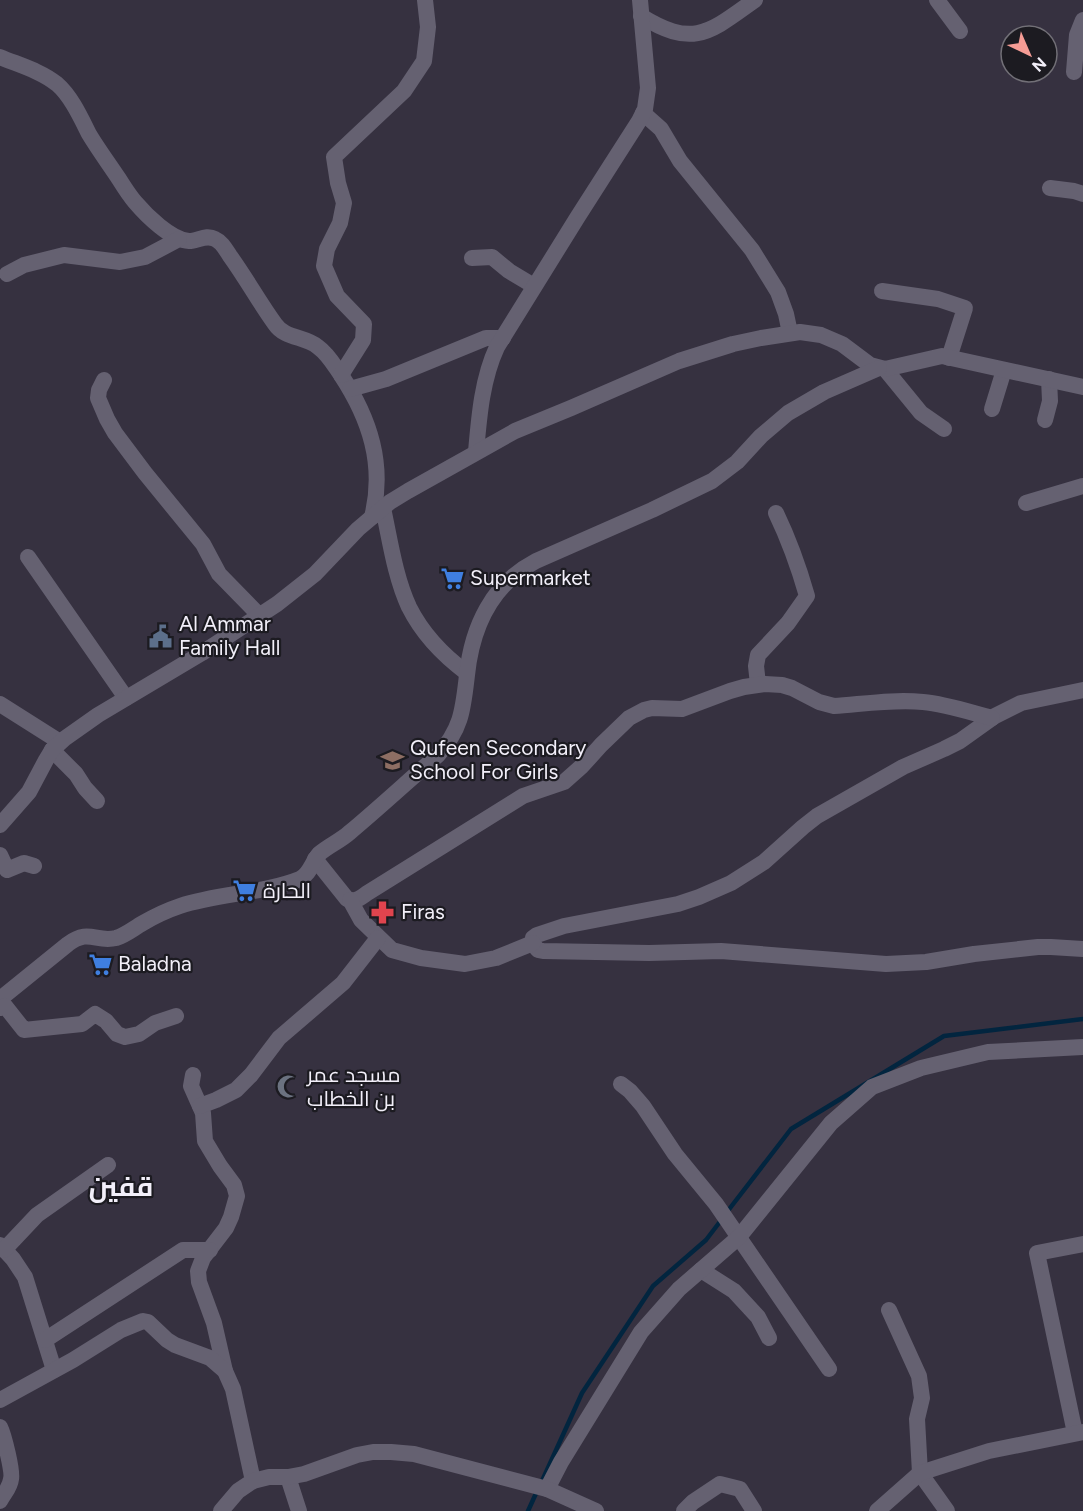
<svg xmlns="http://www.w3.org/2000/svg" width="1083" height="1511" viewBox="0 0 1083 1511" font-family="Figtree,Cairo,sans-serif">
	<rect width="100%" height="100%" fill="#363140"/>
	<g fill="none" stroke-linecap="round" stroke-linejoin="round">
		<!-- stream -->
		<g stroke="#02253f" stroke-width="4.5">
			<path d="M727,1212L791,1129L944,1036L1083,1019"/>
			<path d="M542,1481L582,1393L653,1286L706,1240L722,1219"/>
			<path d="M528,1511L538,1489"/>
		</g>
		<!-- minor -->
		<g stroke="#656171" stroke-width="16">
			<path d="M937,0L960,31"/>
			<path d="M641,16C694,49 710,32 755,0"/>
			<path d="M0,57C19,65 41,71 57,84C71,96 81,118 89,134C98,149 109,164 119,179C124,187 129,195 135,202C146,215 171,240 189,241C198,241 206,234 215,239C222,242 226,250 230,256C246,278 259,302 275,324C285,339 305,336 318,347C328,354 334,365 341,375C370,419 385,465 372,517"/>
			<path d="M1074,72L1077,35L1083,20"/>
			<path d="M643,113L661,129L680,161L752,250L778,292L786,314L790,333"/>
			<path d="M1050,188L1074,191L1083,194"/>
			<path d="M472,258L492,257L509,271L534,286"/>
			<path d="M7,274L24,265L64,255L120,262L145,257L179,239"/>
			<path d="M882,291L938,299L965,308L949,358"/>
			<path d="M885,369L921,413L944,429"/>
			<path d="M341,375L363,340L364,324L337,296L324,266L327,249L340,223L344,203L338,183L334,157L404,91L424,61L428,27L425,0"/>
			<path d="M104,380L99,390L98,398L107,419L115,433L145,473L203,544L219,574L260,616"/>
			<path d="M350,389L386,379L486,338H503"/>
			<path d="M992,409L1004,370"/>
			<path d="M1045,420L1050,401L1049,379"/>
			<path d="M476,452C479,417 482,379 497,347L577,218L639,121L645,109L648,88L640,0"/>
			<path d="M1026,503L1083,486"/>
			<path d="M383,508C390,540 395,577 409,607C422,633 444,656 467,673"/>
			<path d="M28,557L126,698"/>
			<path d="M758,684L756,666L758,655L788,623L807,596C799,568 789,540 776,513"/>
			<path d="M1083,690L1021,703L995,716L960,741L944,749L903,767L817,816L803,827L764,862L731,883L699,897L678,904L564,926L537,935L533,938V944L538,950L543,951L649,953L721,951L886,964L926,962L974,954L1038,947H1051L1083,949"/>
			<path d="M0,704L60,742"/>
			<path d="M52,750L76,774L85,788L97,801"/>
			<path d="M0,825L29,792L46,760L52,750L64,739L98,715L202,653L277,604L315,574L358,529L390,502L408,491L515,431L571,408L679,361L733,344L761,338L800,332L821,335L842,344L870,365L885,369L942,356L1083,387"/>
			<path d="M0,855L7,870L24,863L34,866"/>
			<path d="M315,859L347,899C356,903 361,897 369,892L523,796L564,782L582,766L601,745L629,718L644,710L652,708L682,709L730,691L744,687L765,684L782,685L792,688L819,702L834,706C863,704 894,699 923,702C946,704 969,712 992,718"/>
			<path d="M350,900L361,920L392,950L421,958L465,964L496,958L533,943"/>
			<path d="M0,999L68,944C89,928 96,943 116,938C126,935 134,928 143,923C155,916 168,910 180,906C219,893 262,894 300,879C310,874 312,862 319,854C328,846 340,841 349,833C379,808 408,781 438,755C462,728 463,709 467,675C472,627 492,584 536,561L652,510L712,481L737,462L761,436L788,413L824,392L879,368"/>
			<path d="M0,1008L5,1006L24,1030L82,1024L95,1014L106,1021L117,1034L125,1037L139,1034L155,1023L176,1016"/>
			<path d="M193,1075L191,1086L203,1113L205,1141L220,1166L234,1185L237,1196L231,1217L226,1228L203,1258L198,1271L199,1282L214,1323L225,1371"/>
			<path d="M621,1084L630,1091L643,1106L675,1154L716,1204L829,1369"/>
			<path d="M200,1106L216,1100L236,1090L251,1075L279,1038L343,983L378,938"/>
			<path d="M0,1245L13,1259L25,1277L54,1370"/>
			<path d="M4,1250L37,1215L108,1165"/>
			<path d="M701,1270L734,1291L758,1317L769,1338"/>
			<path d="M889,1310L919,1376L922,1398L917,1419L920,1473L947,1511"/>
			<path d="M45,1340L183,1250H210"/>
			<path d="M0,1400L73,1360L121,1330L143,1321L148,1322L167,1340L175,1345L210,1358L225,1371L233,1389L253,1481"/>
			<path d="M0,1427C4,1435 13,1472 11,1479C10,1488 4,1493 0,1501"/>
			<path d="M1075,1433L1037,1253L1083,1244"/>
			<path d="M288,1477L299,1511"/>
			<path d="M547,1489L561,1462L641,1332L679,1289L739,1237L831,1123L872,1087L921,1068L988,1052L1083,1047"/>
			<path d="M877,1511L920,1473L989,1451L1083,1432"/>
		</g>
		<!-- tertiary -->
		<g stroke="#656171" stroke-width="16">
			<path d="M221,1511L238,1491L253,1481L269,1477H288L304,1474L357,1455L373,1452H391L414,1454L547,1489L596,1511"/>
			<path d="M684,1511L693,1502L720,1484L740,1489L754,1511"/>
		</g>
	</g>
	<!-- icons -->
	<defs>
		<symbol id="supermarket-bare" viewBox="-9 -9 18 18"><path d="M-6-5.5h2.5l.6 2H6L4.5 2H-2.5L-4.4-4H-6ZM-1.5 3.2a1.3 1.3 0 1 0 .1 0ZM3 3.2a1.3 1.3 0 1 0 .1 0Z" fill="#3f7fe0" stroke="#1c1b21" stroke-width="2.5" paint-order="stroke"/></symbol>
		<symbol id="civic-bare" viewBox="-9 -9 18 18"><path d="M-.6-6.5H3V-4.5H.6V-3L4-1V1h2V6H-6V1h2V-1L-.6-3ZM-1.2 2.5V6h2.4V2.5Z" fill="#5c6f8a" stroke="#1c1b21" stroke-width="2.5" paint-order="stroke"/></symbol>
		<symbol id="school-bare" viewBox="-9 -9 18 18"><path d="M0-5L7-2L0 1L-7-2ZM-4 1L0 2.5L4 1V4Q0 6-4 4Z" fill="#8d6e63" stroke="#1c1b21" stroke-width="2.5" paint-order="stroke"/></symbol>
		<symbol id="pharmacy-bare" viewBox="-9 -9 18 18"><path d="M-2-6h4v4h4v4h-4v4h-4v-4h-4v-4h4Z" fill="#e0444e" stroke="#1c1b21" stroke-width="2.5" paint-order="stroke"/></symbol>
		<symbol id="mosque-bare" viewBox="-9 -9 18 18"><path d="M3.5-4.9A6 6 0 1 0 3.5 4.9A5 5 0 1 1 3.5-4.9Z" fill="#6b7280" stroke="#1c1b21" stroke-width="2.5" paint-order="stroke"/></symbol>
	</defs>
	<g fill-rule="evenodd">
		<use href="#supermarket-bare" x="436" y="562" width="33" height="33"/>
		<use href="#civic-bare" x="144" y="620" width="33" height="33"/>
		<use href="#school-bare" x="376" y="744" width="33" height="33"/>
		<use href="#supermarket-bare" x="228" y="874" width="33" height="33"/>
		<use href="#pharmacy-bare" x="366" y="896" width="33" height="33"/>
		<use href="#supermarket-bare" x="84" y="948" width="33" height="33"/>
		<use href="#mosque-bare" x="272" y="1070" width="33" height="33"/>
	</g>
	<g text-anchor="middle" stroke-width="4.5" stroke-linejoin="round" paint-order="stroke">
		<!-- poi labels -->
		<g font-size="21" fill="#f2eff9" stroke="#1c1b21" text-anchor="start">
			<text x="470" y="585">Supermarket</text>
			<text x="179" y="631">Al Ammar<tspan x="179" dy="24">Family Hall</tspan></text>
			<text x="410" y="755">Qufeen Secondary<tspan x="410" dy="24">School For Girls</tspan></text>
			<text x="263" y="898">الحارة</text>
			<text x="401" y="919">Firas</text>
			<text x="118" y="971">Baladna</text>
			<text x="307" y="1082">مسجد عمر<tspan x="307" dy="24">بن الخطاب</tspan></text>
		</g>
		<!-- district labels -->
		<g font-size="27" font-weight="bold" fill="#f2eff9" stroke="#1c1b21">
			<text x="121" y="1196">قفين</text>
		</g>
	</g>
	<!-- north arrow -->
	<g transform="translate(1029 54) rotate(136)"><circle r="28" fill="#1c1b21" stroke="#727077" stroke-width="1.5"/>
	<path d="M0-4.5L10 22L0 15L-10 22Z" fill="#f59c95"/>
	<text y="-9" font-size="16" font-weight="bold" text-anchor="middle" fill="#f2eff9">N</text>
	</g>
</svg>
